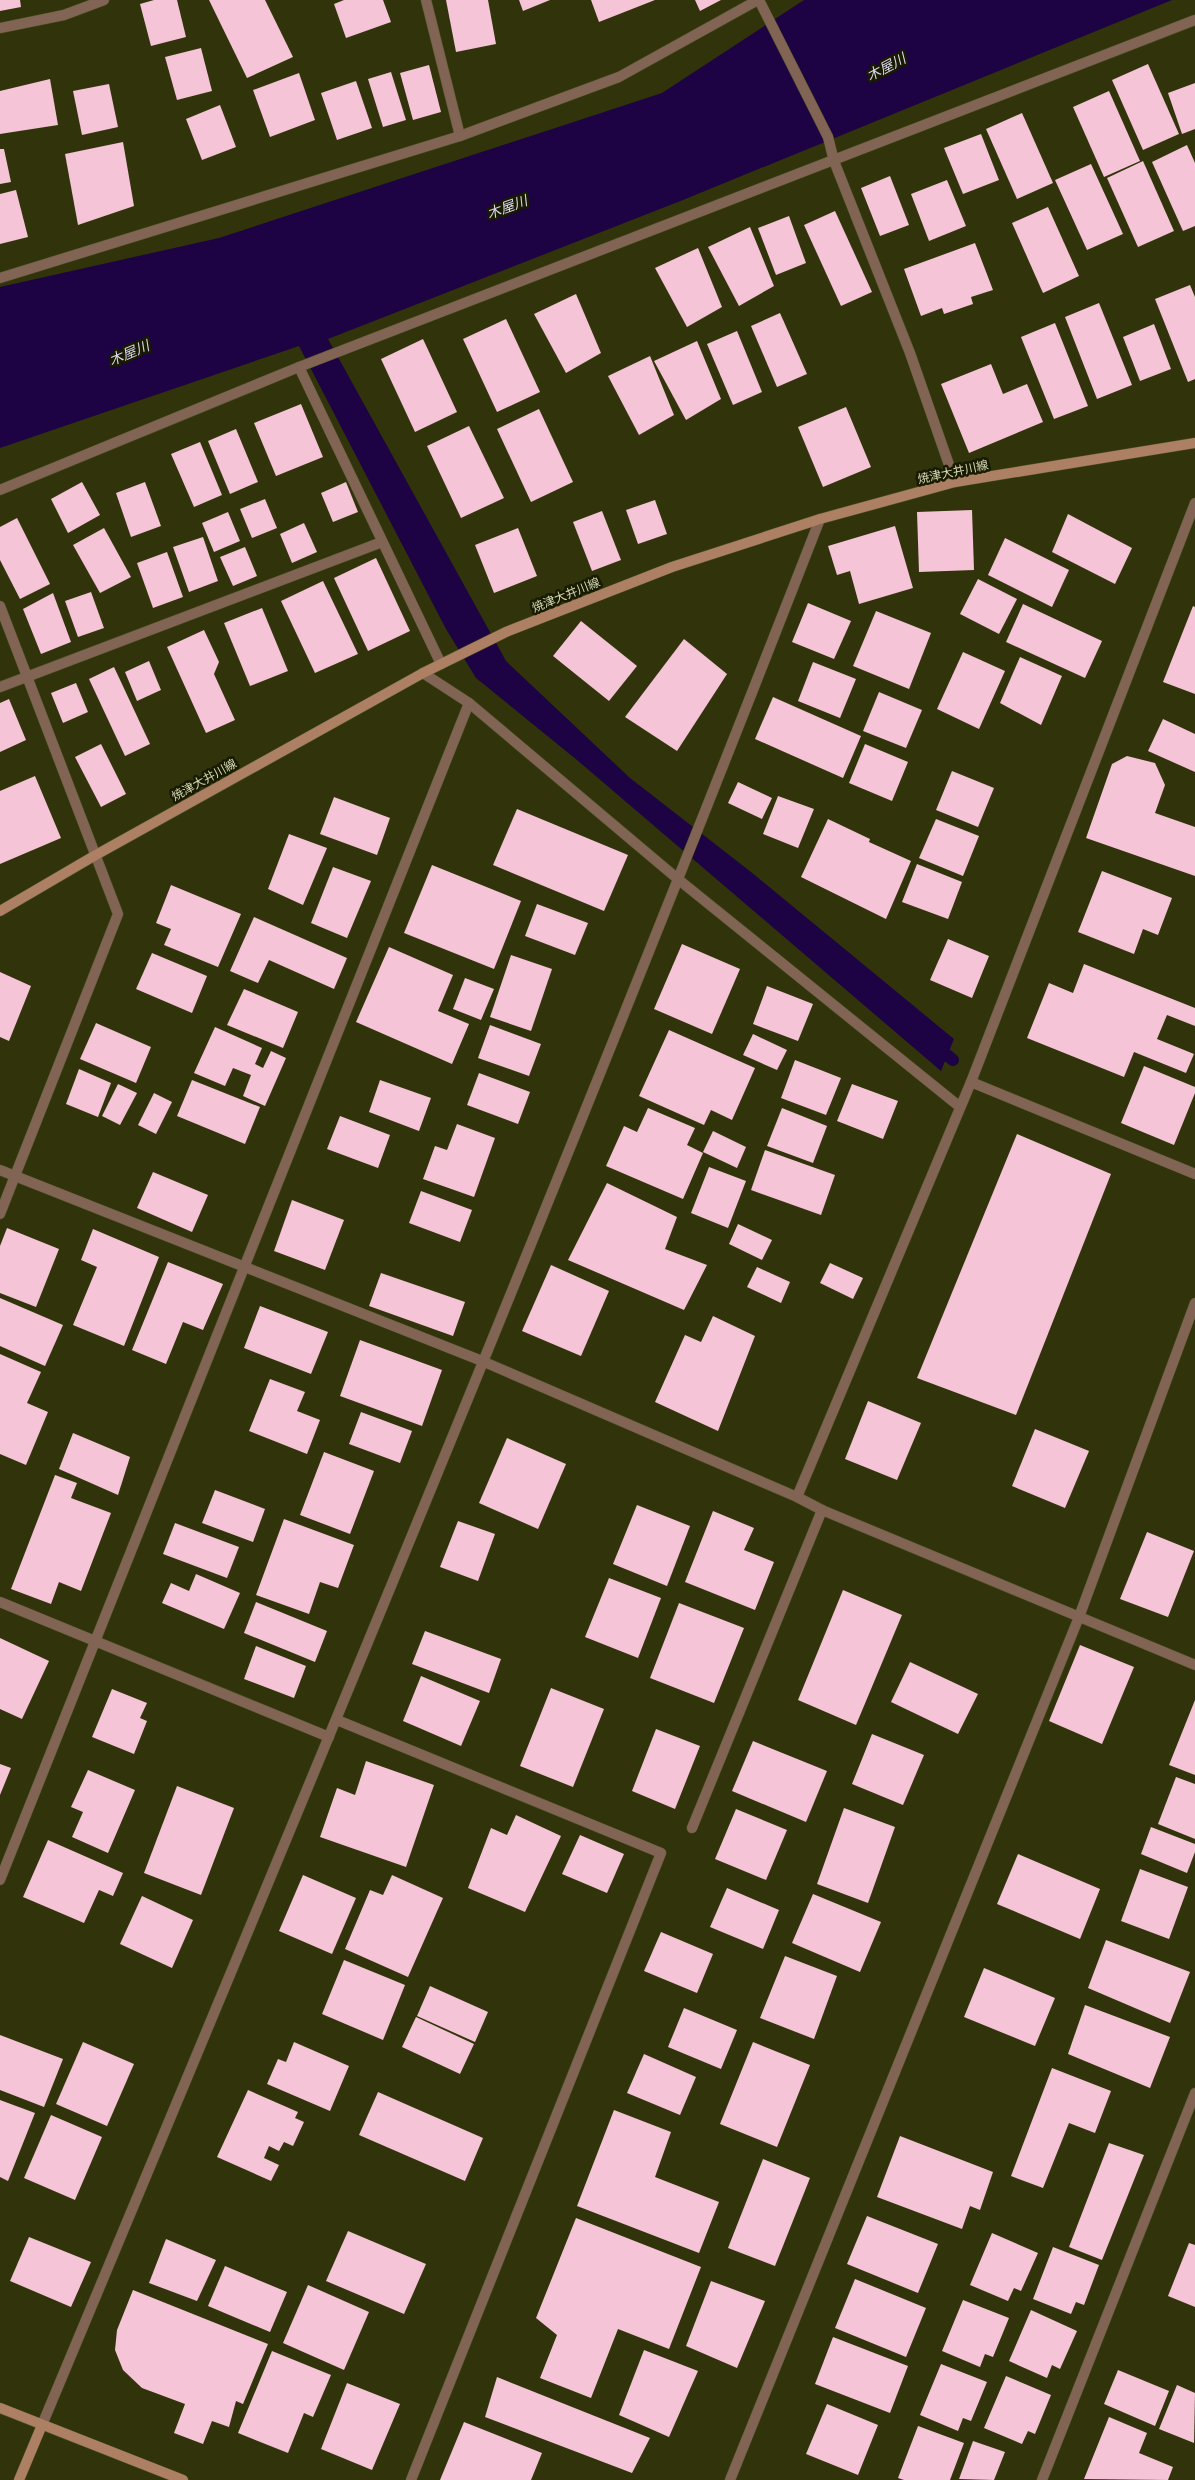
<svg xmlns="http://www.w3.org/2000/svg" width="1195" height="2480" viewBox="0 0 1195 2480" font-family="Rubik,'Noto Sans JP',sans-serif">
	<rect width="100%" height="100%" fill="#31340a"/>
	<!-- water -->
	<path fill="#1d0343" d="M804,0H1172L683,200L328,339L506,661L630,778L751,872L954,1039L941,1071L577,760L476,678L446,629L299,346L0,448V287L219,238L662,93Z"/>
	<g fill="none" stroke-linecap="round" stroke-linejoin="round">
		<!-- stream -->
		<path stroke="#1d0343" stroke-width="12" d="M936,1046L953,1060"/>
	</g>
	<!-- building -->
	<g fill="#f5c4d7">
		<path d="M0,0H20L21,7L0,11Z"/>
		<path d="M154,0H177L186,37L151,46L140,4Z"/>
		<path d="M209,0H265L293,57L247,78Z"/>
		<path d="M344,0H383L391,22L346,38L334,4Z"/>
		<path d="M446,0H488L496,44L456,52Z"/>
		<path d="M519,0H550L523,11Z"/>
		<path d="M591,0H655L599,22Z"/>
		<path d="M695,0H721L700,11Z"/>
		<path d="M201,48L212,91L177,100L165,57Z"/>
		<path d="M1148,64L1179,134L1143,150L1112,80Z"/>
		<path d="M429,65L441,112L413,120L400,73Z"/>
		<path d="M391,72L406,120L383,127L368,79Z"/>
		<path d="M299,73L315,120L270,137L253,90Z"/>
		<path d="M50,79L58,125L0,134V91Z"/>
		<path d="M356,81L372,128L337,140L321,93Z"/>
		<path d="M1195,83V129L1182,134L1168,93Z"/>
		<path d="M109,84L118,127L82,135L73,91Z"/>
		<path d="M1109,91L1140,161L1104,177L1073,107Z"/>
		<path d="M220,105L236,147L202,160L186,119Z"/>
		<path d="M1022,113L1053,183L1017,199L986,129Z"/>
		<path d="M981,134L999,180L963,194L944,148Z"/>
		<path d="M123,142L134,206L78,225L65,154Z"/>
		<path d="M1187,145L1195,163V226L1183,231L1152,162Z"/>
		<path d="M0,149H4L11,182L0,184Z"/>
		<path d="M1143,161L1174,231L1138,247L1107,178Z"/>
		<path d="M1091,164L1123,234L1087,250L1055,180Z"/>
		<path d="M890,176L909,225L880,236L861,188Z"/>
		<path d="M947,180L966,226L929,241L911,194Z"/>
		<path d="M16,190L28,237L0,244V194Z"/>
		<path d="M1048,207L1079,276L1043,293L1012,223Z"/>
		<path d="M835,211L872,292L841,306L804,225Z"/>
		<path d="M789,216L806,263L776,275L758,228Z"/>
		<path d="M750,227L774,286L739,306L708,247Z"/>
		<path d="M975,243L993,290L971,297L973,304L944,314L942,308L921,316L904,269Z"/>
		<path d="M698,248L722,307L687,327L655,268Z"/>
		<path d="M1190,285L1195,297V379L1188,382L1155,299Z"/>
		<path d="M576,294L601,353L566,373L534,314Z"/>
		<path d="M1099,303L1132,385L1097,399L1065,317Z"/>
		<path d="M780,313L807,374L777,387L751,326Z"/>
		<path d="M506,319L540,392L497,412L463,339Z"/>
		<path d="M1055,323L1088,406L1054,419L1021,337Z"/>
		<path d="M1154,324L1171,369L1140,381L1123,337Z"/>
		<path d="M737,331L762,392L733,405L707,344Z"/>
		<path d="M423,339L457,412L415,432L381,359Z"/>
		<path d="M697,341L721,399L686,420L654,361Z"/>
		<path d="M650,356L674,415L639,435L608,376Z"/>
		<path d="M991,364L1003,394L1027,384L1043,422L969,453L941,384Z"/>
		<path d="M301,404L323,457L276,476L254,423Z"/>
		<path d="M846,407L871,467L823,487L798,427Z"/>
		<path d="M539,409L573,482L531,502L497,429Z"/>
		<path d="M469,426L504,498L461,518L427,446Z"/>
		<path d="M236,429L258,482L230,494L208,441Z"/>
		<path d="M200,442L222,495L194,507L171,454Z"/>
		<path d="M82,482L100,515L68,533L51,499Z"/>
		<path d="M145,482L161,526L131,537L116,493Z"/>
		<path d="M346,482L358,512L333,522L321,493Z"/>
		<path d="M265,499L277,528L252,538L240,509Z"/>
		<path d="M655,500L667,534L638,544L626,510Z"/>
		<path d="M972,510L974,570L919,572L917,512Z"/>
		<path d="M602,511L621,560L592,571L573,522Z"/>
		<path d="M228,512L240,541L214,552L202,523Z"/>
		<path d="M1068,514L1132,548L1115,584L1052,552Z"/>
		<path d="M17,518L50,584L20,599L0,560V527Z"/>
		<path d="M304,523L317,552L292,563L280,534Z"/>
		<path d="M895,526L913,588L859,604L850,571L837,575L828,546Z"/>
		<path d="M104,528L131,577L100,593L73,545Z"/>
		<path d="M518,528L537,576L494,593L475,545Z"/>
		<path d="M203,537L218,581L189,592L173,547Z"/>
		<path d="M1005,538L1069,570L1052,607L988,575Z"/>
		<path d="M245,547L257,576L233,586L220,557Z"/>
		<path d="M167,552L183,597L153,608L137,563Z"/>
		<path d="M376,558L410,631L368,651L334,578Z"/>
		<path d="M978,579L1017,599L999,634L960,614Z"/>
		<path d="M323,581L358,654L315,673L281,601Z"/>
		<path d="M91,592L104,628L78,637L65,601Z"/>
		<path d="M53,593L71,642L41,654L23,609Z"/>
		<path d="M808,603L851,621L834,659L792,642Z"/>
		<path d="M1023,604L1102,641L1085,678L1006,642Z"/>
		<path d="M1193,606L1195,607V694L1163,682Z"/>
		<path d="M262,608L288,671L250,686L224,623Z"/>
		<path d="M876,611L931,633L909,689L853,666Z"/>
		<path d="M581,621L637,666L609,701L553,656Z"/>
		<path d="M204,630L219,662L214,674L235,720L206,733L167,647Z"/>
		<path d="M684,639L727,674L677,751L625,717Z"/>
		<path d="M963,652L1005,671L979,729L937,709Z"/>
		<path d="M1020,657L1062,676L1041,725L1000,703Z"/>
		<path d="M149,661L161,690L137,701L125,672Z"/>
		<path d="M813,662L856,679L840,718L798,701Z"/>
		<path d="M114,667L150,744L125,756L89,679Z"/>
		<path d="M76,683L88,712L63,723L51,693Z"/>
		<path d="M879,692L922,710L906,748L863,731Z"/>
		<path d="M773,697L861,736L843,778L755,739Z"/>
		<path d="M9,699L26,740L0,752V703Z"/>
		<path d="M1163,719L1195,734V772L1148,751Z"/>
		<path d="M101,744L126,794L101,807L75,757Z"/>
		<path d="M865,744L908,762L892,801L849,783Z"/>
		<path d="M1127,756L1155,763L1165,785L1155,813L1195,827V876L1086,838L1112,764Z"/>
		<path d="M952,771L994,788L978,827L936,810Z"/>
		<path d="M35,776L61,838L0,864V791Z"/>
		<path d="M738,782L772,798L762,819L728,803Z"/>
		<path d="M778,796L814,809L798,848L763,834Z"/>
		<path d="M334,797L390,818L377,855L320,834Z"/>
		<path d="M517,809L628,855L604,911L493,865Z"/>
		<path d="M828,819L870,839L869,842L911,861L886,919L801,877Z"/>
		<path d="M936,819L979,836L963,876L919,858Z"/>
		<path d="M289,834L327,848L303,905L268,889Z"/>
		<path d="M917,864L962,882L948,919L902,902Z"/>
		<path d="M432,865L521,901L494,969L404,933Z"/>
		<path d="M333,867L371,881L347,938L311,923Z"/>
		<path d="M1102,871L1172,898L1158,935L1143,929L1134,954L1078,932Z"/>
		<path d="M171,885L241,914L218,967L164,945L171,929L156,923Z"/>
		<path d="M537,904L588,923L575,955L525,936Z"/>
		<path d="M254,917L347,958L334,989L269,960L258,983L230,971Z"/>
		<path d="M948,939L989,956L972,998L930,980Z"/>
		<path d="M682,944L740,969L712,1034L654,1009Z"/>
		<path d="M389,947L453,975L438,1011L469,1024L452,1064L356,1022Z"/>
		<path d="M152,953L207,976L192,1013L136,989Z"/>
		<path d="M511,955L552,969L531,1031L490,1017Z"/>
		<path d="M1084,964L1195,1008V1026L1167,1015L1157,1039L1194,1054L1186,1073L1134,1052L1124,1077L1027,1038L1049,983L1073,993Z"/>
		<path d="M0,972L31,986L9,1041L0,1037Z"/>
		<path d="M465,978L494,989L481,1020L453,1009Z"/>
		<path d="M767,986L813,1004L798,1041L753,1024Z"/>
		<path d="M244,989L298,1012L283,1048L227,1025Z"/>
		<path d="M96,1023L151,1047L136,1083L80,1059Z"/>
		<path d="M490,1025L541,1044L529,1076L478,1058Z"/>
		<path d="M215,1027L262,1048L255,1064L263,1068L271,1051L286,1058L265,1106L243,1096L251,1075L233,1068L225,1086L194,1073Z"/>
		<path d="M669,1030L755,1068L732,1120L711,1110L704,1125L639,1096Z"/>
		<path d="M753,1034L787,1050L777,1070L743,1055Z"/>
		<path d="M795,1060L841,1078L826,1115L781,1098Z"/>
		<path d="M1144,1066L1195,1087V1093L1174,1145L1121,1123Z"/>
		<path d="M79,1069L111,1083L98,1117L66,1104Z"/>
		<path d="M479,1073L530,1092L518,1124L467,1105Z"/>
		<path d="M192,1080L260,1107L245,1144L177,1116Z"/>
		<path d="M380,1080L431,1098L419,1131L369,1112Z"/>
		<path d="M118,1084L137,1093L120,1125L102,1116Z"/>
		<path d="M852,1084L898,1101L883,1139L837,1121Z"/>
		<path d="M154,1093L172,1102L156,1134L138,1125Z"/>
		<path d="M648,1108L695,1128L687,1145L703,1153L683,1199L606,1166L624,1126L637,1132Z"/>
		<path d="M782,1108L827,1126L813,1163L767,1146Z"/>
		<path d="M340,1116L390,1135L378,1168L327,1149Z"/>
		<path d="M457,1124L495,1138L474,1197L423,1179L435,1146L447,1150Z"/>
		<path d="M713,1131L746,1147L737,1168L703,1152Z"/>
		<path d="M1017,1134L1111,1174L1016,1415L917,1378Z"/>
		<path d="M765,1150L835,1175L821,1215L751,1190Z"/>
		<path d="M709,1167L746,1181L728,1228L691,1213Z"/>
		<path d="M153,1172L208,1195L192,1232L137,1208Z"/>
		<path d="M607,1183L677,1217L665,1249L707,1265L684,1310L568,1260Z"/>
		<path d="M421,1191L472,1210L460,1242L409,1223Z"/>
		<path d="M292,1200L344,1220L325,1270L274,1251Z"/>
		<path d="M738,1224L772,1240L762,1260L729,1244Z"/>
		<path d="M7,1228L59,1249L36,1307L0,1293V1246Z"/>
		<path d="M93,1229L159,1257L124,1346L73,1325L97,1267L81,1260Z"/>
		<path d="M168,1262L223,1284L203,1330L183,1322L166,1364L132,1350Z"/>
		<path d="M830,1263L863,1278L853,1299L820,1283Z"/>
		<path d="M551,1265L609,1291L581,1356L522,1331Z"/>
		<path d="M757,1267L790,1282L781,1303L747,1287Z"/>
		<path d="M381,1273L465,1302L453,1336L369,1306Z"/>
		<path d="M0,1298L63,1325L45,1366L0,1346Z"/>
		<path d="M260,1306L328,1332L311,1374L244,1348Z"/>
		<path d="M713,1316L755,1336L718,1431L655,1402L685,1335L701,1342Z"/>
		<path d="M360,1340L442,1370L422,1426L340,1396Z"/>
		<path d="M0,1354L41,1372L27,1403L48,1412L26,1465L0,1454Z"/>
		<path d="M270,1379L305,1392L297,1411L320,1420L307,1454L249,1431Z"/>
		<path d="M868,1401L921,1423L897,1480L845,1459Z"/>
		<path d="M361,1412L412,1431L400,1463L349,1444Z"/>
		<path d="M1035,1429L1089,1451L1065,1508L1012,1486Z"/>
		<path d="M73,1433L130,1457L118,1495L59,1469Z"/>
		<path d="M507,1438L566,1464L538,1529L479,1503Z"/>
		<path d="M324,1452L374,1471L350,1534L300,1515Z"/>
		<path d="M55,1475L77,1483L71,1498L111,1513L81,1591L59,1582L51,1604L11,1589Z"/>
		<path d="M215,1490L265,1509L253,1542L202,1523Z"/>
		<path d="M637,1505L690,1526L667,1586L613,1564Z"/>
		<path d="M713,1511L754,1528L744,1550L774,1562L755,1610L685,1582Z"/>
		<path d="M284,1519L354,1545L338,1588L320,1582L309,1614L256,1595Z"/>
		<path d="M458,1521L495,1534L478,1581L440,1567Z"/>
		<path d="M175,1523L239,1547L227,1578L163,1554Z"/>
		<path d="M1147,1532L1194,1551L1168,1617L1120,1599Z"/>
		<path d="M196,1574L240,1593L224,1629L162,1603L171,1583L189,1591Z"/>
		<path d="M609,1578L661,1598L638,1658L585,1637Z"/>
		<path d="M843,1590L902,1615L856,1725L798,1700Z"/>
		<path d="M256,1602L327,1631L315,1662L244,1633Z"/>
		<path d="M679,1603L744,1628L714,1703L650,1678Z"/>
		<path d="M425,1631L501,1659L489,1693L412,1664Z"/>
		<path d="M0,1638L49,1661L22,1719L0,1709Z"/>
		<path d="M1080,1645L1134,1667L1102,1744L1049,1721Z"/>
		<path d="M256,1646L306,1666L294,1698L244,1679Z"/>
		<path d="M910,1662L978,1694L958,1734L891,1702Z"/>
		<path d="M421,1676L480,1701L461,1746L403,1721Z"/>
		<path d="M551,1688L604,1709L573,1787L520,1766Z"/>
		<path d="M112,1689L147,1703L140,1718L147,1721L134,1754L92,1737Z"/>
		<path d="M1195,1700V1775L1169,1765Z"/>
		<path d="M656,1729L700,1746L675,1809L632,1791Z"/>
		<path d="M872,1734L924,1755L903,1805L852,1784Z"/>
		<path d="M753,1741L827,1771L806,1822L732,1791Z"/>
		<path d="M366,1761L434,1785L406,1867L320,1837L337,1788L355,1795Z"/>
		<path d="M0,1764L11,1768L0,1795Z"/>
		<path d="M88,1770L135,1790L108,1853L72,1837L83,1812L71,1807Z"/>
		<path d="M1176,1777L1195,1784V1839L1158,1824Z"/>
		<path d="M177,1786L234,1808L201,1895L144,1873Z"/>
		<path d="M844,1808L895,1827L868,1903L817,1884Z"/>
		<path d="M736,1809L787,1830L766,1880L715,1859Z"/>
		<path d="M516,1815L561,1836L525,1912L468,1888L491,1828L507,1835Z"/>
		<path d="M1151,1827L1195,1844V1852L1187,1873L1141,1854Z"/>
		<path d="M580,1835L624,1854L607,1893L562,1874Z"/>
		<path d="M48,1840L123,1873L113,1896L99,1890L84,1923L23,1897Z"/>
		<path d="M1018,1854L1100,1889L1080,1939L997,1904Z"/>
		<path d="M1140,1869L1188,1887L1169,1939L1121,1921Z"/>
		<path d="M303,1875L356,1898L332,1954L279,1931Z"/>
		<path d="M392,1875L443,1898L408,1977L345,1949L370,1890L383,1895Z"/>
		<path d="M727,1888L779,1910L763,1949L710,1927Z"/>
		<path d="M813,1894L881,1922L860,1972L792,1943Z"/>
		<path d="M142,1896L193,1920L172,1968L120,1944Z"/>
		<path d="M661,1932L713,1954L697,1993L644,1971Z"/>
		<path d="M1106,1940L1190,1972L1170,2023L1088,1988Z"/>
		<path d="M785,1956L837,1976L814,2039L760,2018Z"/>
		<path d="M344,1960L405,1985L383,2040L322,2014Z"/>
		<path d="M984,1968L1055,1998L1035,2046L964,2017Z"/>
		<path d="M430,1986L488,2012L475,2042L417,2016Z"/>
		<path d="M1085,2005L1170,2037L1150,2088L1068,2054Z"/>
		<path d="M684,2008L737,2030L721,2069L668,2047Z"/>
		<path d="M416,2017L474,2044L460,2074L402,2047Z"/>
		<path d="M0,2035L63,2059L44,2107L0,2090Z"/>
		<path d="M83,2042L134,2064L107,2126L56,2104Z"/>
		<path d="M294,2042L349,2066L330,2111L267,2084L278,2059L286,2062Z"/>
		<path d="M753,2042L810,2065L777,2147L720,2124Z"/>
		<path d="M644,2054L696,2077L680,2115L627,2093Z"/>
		<path d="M1052,2068L1111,2091L1095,2133L1069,2123L1043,2188L1011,2176Z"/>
		<path d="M248,2090L298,2112L295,2118L304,2122L293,2146L284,2142L279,2151L269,2146L264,2158L279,2165L271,2181L217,2157Z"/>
		<path d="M378,2092L483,2138L465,2181L359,2135Z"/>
		<path d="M0,2100L35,2113L8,2181L0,2177Z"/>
		<path d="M614,2110L671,2132L655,2177L719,2202L699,2253L577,2206Z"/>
		<path d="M51,2115L102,2137L75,2200L24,2178Z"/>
		<path d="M900,2136L993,2172L980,2210L970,2206L962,2229L877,2197Z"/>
		<path d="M1109,2143L1144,2155L1102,2260L1069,2247Z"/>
		<path d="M763,2159L810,2178L775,2266L728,2248Z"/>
		<path d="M867,2216L938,2244L918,2293L847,2264Z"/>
		<path d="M576,2218L701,2267L669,2349L618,2329L591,2398L540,2378L557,2335L536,2318Z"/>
		<path d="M348,2231L426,2264L404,2314L326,2281Z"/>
		<path d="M992,2233L1038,2253L1021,2291L1014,2288L1008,2301L970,2285Z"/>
		<path d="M29,2237L91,2262L71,2307L10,2281Z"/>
		<path d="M166,2239L216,2260L197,2301L149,2283Z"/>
		<path d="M1189,2243L1195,2245V2307L1168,2296Z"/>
		<path d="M1053,2247L1099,2265L1084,2305L1076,2302L1071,2314L1033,2299Z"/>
		<path d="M225,2266L287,2292L270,2332L208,2306Z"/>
		<path d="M855,2279L926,2308L906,2357L835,2328Z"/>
		<path d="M711,2281L765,2301L737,2368L686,2346Z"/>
		<path d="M308,2285L369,2312L344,2370L283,2343Z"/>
		<path d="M133,2290L268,2344L243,2404L236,2401L229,2427L212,2421L203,2444L174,2433L185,2404L142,2388L123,2370L115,2350L117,2330Z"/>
		<path d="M963,2300L1009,2318L993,2357L985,2354L980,2367L942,2351Z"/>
		<path d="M1031,2310L1077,2331L1060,2369L1052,2365L1047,2378L1009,2361Z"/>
		<path d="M833,2337L908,2366L890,2413L815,2384Z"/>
		<path d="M644,2350L698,2371L669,2437L619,2415Z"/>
		<path d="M272,2351L331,2375L313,2417L304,2413L288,2453L238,2433Z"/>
		<path d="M941,2364L987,2382L971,2421L963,2418L958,2431L920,2415Z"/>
		<path d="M1118,2370L1169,2391L1155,2426L1104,2404Z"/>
		<path d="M1006,2376L1051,2395L1035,2434L1028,2431L1022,2444L984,2428Z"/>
		<path d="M497,2377L650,2438L632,2473L485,2417Z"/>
		<path d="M347,2383L400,2404L372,2470L321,2449Z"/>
		<path d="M1177,2385L1195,2393L1194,2443L1159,2429Z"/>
		<path d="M827,2404L878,2425L858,2475L806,2454Z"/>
		<path d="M1109,2417L1147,2433L1139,2453L1173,2467L1168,2480L1084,2479Z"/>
		<path d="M464,2422L542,2453L531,2480H440Z"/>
		<path d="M918,2426L964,2443L950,2480H904L898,2478Z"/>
		<path d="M973,2441L1005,2452L994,2480L959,2479Z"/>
	</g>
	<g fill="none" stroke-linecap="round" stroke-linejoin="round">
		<defs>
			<g id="street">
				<path d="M426,0L460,136"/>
				<path d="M759,0L828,137L834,161L910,353L955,482"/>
				<path d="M0,28L64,15L104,0"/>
				<path d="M0,278L460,136L619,77L758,0"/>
				<path d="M299,367L441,664"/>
				<path d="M0,490L299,367L1195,20"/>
				<path d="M0,606L118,914L0,1214"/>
				<path d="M423,673L469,703L679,880L960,1107"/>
				<path d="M0,687L382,542"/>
				<path d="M971,1082L1195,1174"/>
				<path d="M0,1170L482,1361L797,1497L822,1510L1195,1665"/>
				<path d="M797,1497L971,1082L1195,503"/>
				<path d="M0,1602L329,1737"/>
				<path d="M337,1720L661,1853L411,2480"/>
				<path d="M692,1828L822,1510"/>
				<path d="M0,1880L469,703"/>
				<path d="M42,2425C307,1792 571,1158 820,519"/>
				<path d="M730,2480L1079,1617L1195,1303"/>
				<path d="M1042,2480L1195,2093"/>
			</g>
			<g id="secondary">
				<path d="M0,911L94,856L423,673L506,632L672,567L820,519L955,482L1195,443"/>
				<path d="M0,2408L183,2480"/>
				<path d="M19,2480L42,2425"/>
			</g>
		</defs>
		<!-- street casing -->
		<use href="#street" stroke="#4e5228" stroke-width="11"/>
		<!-- secondary casing -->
		<use href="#secondary" stroke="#4e5228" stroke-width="11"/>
		<!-- street -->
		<use href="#street" stroke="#816453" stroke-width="10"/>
		<!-- secondary -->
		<use href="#secondary" stroke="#ad8064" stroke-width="10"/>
	</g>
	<g text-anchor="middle" stroke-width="5" stroke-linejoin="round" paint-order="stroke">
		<!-- street labels -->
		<g font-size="12" fill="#d4d8b3" stroke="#191b00">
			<text transform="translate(953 472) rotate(-12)" y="4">焼津大井川線</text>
			<text transform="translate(566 595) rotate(-22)" y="4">焼津大井川線</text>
			<text transform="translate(204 780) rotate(-29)" y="4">焼津大井川線</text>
		</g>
		<!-- water labels -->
		<g font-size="14" font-style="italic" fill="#dcd8f0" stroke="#191b00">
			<text transform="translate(886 67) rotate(-28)" y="5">木屋川</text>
			<text transform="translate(507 207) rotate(-20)" y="5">木屋川</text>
			<text transform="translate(129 353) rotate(-23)" y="5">木屋川</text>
		</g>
	</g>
</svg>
